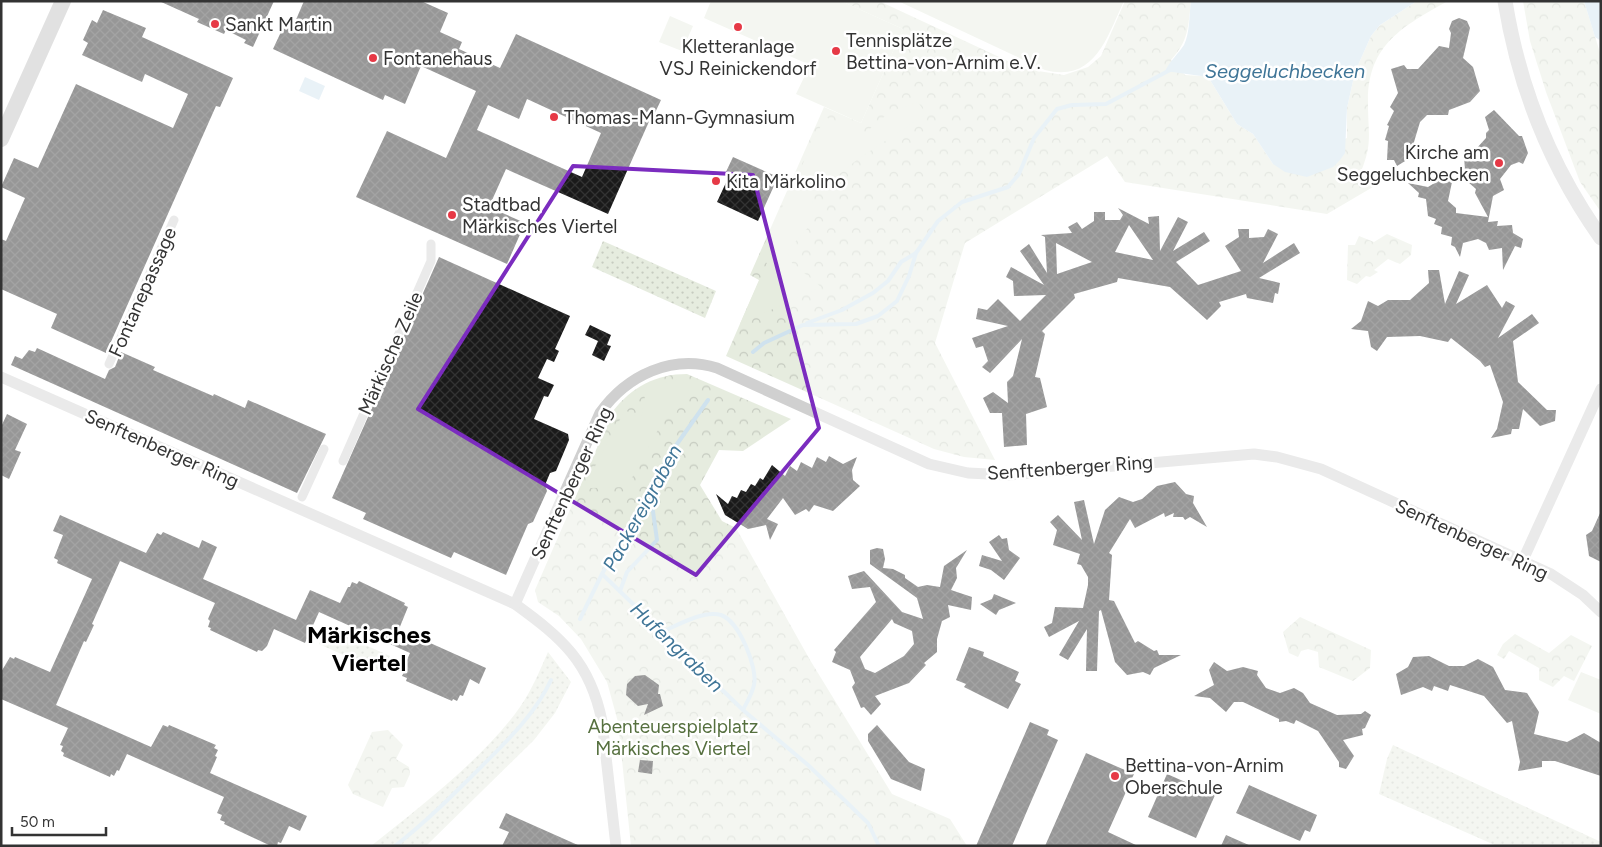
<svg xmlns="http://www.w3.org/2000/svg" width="1602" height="847" viewBox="0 0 1602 847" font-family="Figtree,sans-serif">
	<defs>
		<pattern id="grass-dots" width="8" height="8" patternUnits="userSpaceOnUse" patternTransform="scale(1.25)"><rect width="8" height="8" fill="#e6ecdf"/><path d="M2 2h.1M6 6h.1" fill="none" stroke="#c6cbc0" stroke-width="1.8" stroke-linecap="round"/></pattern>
		<pattern id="park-crowns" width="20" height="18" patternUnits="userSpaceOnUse" patternTransform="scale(1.25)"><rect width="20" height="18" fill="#e6ecdf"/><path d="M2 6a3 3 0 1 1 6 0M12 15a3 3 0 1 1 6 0" fill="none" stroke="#c6cbc0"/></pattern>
		<pattern id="building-cross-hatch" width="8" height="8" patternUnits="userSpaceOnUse" patternTransform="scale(1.25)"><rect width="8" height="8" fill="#1a1a1a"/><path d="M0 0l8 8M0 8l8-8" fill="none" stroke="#333"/></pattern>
	</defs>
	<rect width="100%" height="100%" fill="#fff"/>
	<!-- grass -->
	<g fill="url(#grass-dots)">
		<path d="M603,241L716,291L705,318L592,267Z"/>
		<path d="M327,628L390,656L383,673L319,644Z"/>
		<path d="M548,652L571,682L555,713L534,740L426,846H371C419,808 485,757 520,707C532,690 540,670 548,652Z"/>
		<path d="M1393,745L1601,842V846H1497L1379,794L1387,759Z"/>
	</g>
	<!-- park -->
	<g fill="url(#park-crowns)">
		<path d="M841,1H879L1025,69L1064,75L1088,67L1101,56L1125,1H1191C1188,27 1189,40 1171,60L1185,75L1201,76L1210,80L1237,124L1253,134L1273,164L1347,138V108L1355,72L1371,36L1380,25L1417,1H1448C1403,26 1367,45 1368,103C1368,135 1373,143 1360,174L1378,184L1327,214L1125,182L1107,156L965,243L935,343L995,460L964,457L934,449L726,356L759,280L750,275L824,107L861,123L903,29Z"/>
		<path d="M1523,1H1584L1601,56V212L1580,182L1546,92L1530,41Z"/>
		<path d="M1387,234L1412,245L1411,255L1400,264L1388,259L1374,270L1378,272L1370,277L1366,276L1357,284L1347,280L1348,245H1355L1359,236L1374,242Z"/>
		<path d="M687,374L791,419L743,451L719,450L700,485L722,521L736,528L810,660L892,794L950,819L967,846H631L618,722L607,682L581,639L559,616L538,602L535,590L613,411C632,387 656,374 687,374Z"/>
		<path d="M1300,617L1371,650L1370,668L1353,681L1319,667L1318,652L1308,649L1301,651L1298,657L1289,653L1283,632Z"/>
		<path d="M1515,634L1549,653L1571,635L1592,646L1574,681L1564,676L1553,687L1539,680V668L1509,651L1504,659L1497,655L1503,644Z"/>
		<path d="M388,730L403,745L396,759L409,767L410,774L404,787L392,788L383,807L353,794L348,785L372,732Z"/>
	</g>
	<!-- pitch -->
	<g fill="#e6ecdf">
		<path d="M711,1H841L903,29L861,123L796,94L810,65L704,18Z"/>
		<path d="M898,1H1124C1107,37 1095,83 1045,70Z"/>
		<path d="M670,16L693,26L682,51L659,42Z"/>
		<path d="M918,102L926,114L858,159L813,195L812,223L787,251L792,263L821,287L740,324L767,263L758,258L825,117L865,133L890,112Z"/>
		<path d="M678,379L692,386L659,428L627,487L591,488L585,485L625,410L641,419L647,384C658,381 667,385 678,379Z"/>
		<path d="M1581,672L1601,680V714L1568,700Z"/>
	</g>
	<!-- water -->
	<g fill="#cfe2ee">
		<path d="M1191,1H1417L1380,25L1371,36L1355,72L1347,108L1345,153L1340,160L1333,167L1307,177L1285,172L1273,164L1253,134L1237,124L1210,80L1201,76L1165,71C1170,61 1178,54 1184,45C1190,33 1189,15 1191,1Z"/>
		<path d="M1584,1H1601V41L1595,37Z"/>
		<path d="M305,77L325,86L319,100L299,91Z"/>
	</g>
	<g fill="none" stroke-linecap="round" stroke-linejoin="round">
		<!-- stream -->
		<g stroke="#cfe2ee" stroke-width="4">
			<path d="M807,323L842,310L873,293L888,281L901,262L916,253"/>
			<path d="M753,352L764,343L803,325L856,324L878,316L897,301L909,276L916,253L938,221L962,202L1008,187L1019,174L1034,138L1057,109L1072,105L1106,104L1170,70"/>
			<path d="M602,574L743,710L808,765L868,823L879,846"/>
			<path d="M620,591L627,572L657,540L650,490"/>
			<path d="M580,619L602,574L670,454L708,400"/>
			<path d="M662,632C678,625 703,610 721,615C739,621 758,668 754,685C752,694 747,702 743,710"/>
			<path d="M395,846C426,822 454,794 482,766C509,739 535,714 551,680"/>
		</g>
	</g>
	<!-- building -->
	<g fill="url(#building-cross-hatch)" fill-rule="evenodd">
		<path d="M159,1H274L253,47L244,43L246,40L226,30L224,34L197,22L199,19Z"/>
		<path d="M304,1H421L448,13L440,32L462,42L459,49L500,68L516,34L661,100L653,117H651L608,214L506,169L489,207L525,223L507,264L356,197L387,131L446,158L476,91L421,66L405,104L385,95L383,100L273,49L287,19L295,22ZM527,99L601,133L582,177L477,130L488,105L519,119Z"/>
		<path d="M103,10L146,28L142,37L233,78L220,107L216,106L106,353L51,328L57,314L1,289V239L6,241L25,198L1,187L14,158L38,168L76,84L173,128L188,94L145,74L142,82L82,55L88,43L83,40L92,20L97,23Z"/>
		<path d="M1459,18L1467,21L1470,28L1463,58L1473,67L1480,91L1470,102L1449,110L1448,115H1427L1420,122L1414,142L1413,150L1415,155L1397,166L1394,160H1387L1388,141L1385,140L1389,126L1387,125L1394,111L1390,107L1398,93L1391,69L1404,65L1407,69H1418L1439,46L1449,48L1451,33L1449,29L1452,21Z"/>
		<path d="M1494,110L1519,136H1522L1528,153L1523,164L1519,162L1511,165L1500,179L1504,190L1493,196L1488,222L1498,221L1497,226L1512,225L1513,233L1523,239L1521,248L1515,246L1503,270L1502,248L1489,250L1486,243L1478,239L1463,243L1460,257L1455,247L1451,245L1452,237L1441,234L1442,227L1434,224L1436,219L1428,216L1426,199L1418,197L1419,193L1408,183L1428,187L1446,176L1452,182L1448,201L1456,208V213L1488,217L1475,193L1476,189L1468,182L1462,180L1465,174L1464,152L1476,149L1486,138V133L1489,130L1485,117Z"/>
		<path d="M733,157L778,177L758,221L717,202L729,176L725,174Z"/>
		<path d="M1118,208L1149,224L1148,217L1159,216L1160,251L1178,217L1188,222L1173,251L1204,232L1210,241L1176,262L1198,285L1241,271L1225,246L1239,237L1238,229H1249V238L1264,237L1268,229L1278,234L1263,263L1294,243L1300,253L1259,278L1280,283L1278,294L1275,293L1273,303L1247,298L1246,294L1219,302L1221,306L1207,320L1170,287L1118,278L1117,282L1074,294L1075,298L1042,331L1045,334L1035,377L1040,378L1047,407L1026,414L1027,445L1004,447L1002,413H990L983,398L993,392L1008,403L1007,382L1013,376L1022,339L990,373L982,367L988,361L983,346L976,348L972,338L1008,326L976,319L978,308L987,310L998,299L1020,321L1046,295L1014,296L1013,281L1006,277L1011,267L1044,285L1020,251L1029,244L1047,273L1045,237L1041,235L1072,233L1068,227L1077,222L1082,229L1094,221V212H1105V220H1120L1123,215ZM1129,225L1153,260L1115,252ZM1056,243L1092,262L1057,274Z"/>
		<path d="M439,257L570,316L555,349L559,351L554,362L547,359L538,378L554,385L548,397L544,396L534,419L568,434L569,440L556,471L550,473L545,485L547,491L533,522L528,524L506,575L454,552L451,558L363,519L366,513L332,498Z"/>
		<path d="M1428,270H1439L1445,304L1459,271L1469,275L1456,304L1487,285L1502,308L1506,301L1515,306L1498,338L1532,314L1539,323L1513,341L1518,382L1547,410H1556L1555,421L1540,426L1523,409L1519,429H1512L1511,434L1491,438L1497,429L1503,402L1490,365L1485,367L1480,361L1451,338L1448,342L1420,336L1387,337L1377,351L1371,347L1368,331L1351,329L1361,321L1368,301L1378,306L1388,300H1410L1429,283Z"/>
		<path d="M590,325L611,335L607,345L611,346L604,361L592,355L598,341L585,335Z"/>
		<path d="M37,348L105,379L109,370L115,367L121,352L155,367L153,370L213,396L214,394L245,408L248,400L326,434L297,493L11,365L15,356L22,359L29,350L35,352Z"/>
		<path d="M7,414L27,424L15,450L21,452L9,479L1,475V427Z"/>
		<path d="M829,456L843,464L857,457L852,470L853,480L860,486L833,511L814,505L809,512L806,509L795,515L783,498L767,519L778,524L770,540L766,525L748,529L725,515L716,494L728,504L732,496L737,498L741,490L746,492L751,484L755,486L760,478L763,480L772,465L785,476L790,466L797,471L801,462L812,468L817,457L826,462Z"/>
		<path d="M1175,482L1186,494L1194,496L1193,503L1207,527L1190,517L1185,520L1183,517H1173L1174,513L1165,517L1164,513L1135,528L1130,519L1109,553L1112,555L1109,600L1114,601L1135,643L1138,641L1154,651L1157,650L1159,655H1181L1154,668L1150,675L1143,672L1127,675L1115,662L1101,610L1099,611L1097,671H1086L1087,629L1068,660L1059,655L1079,621L1049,637L1044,627L1052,623L1055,607L1083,608L1088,585V577L1081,565L1077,564L1080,554L1053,545L1057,530L1050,522L1058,515L1082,540L1074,502L1084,500L1094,544L1105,510L1119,497L1133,502L1142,499L1157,486Z"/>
		<path d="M1601,511V562L1589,556L1586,535L1592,531Z"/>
		<path d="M60,515L146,553L157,533L161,535L163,532L199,548L202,540L217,547L203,579L296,620L310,590L340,603L348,587H350L352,582L357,584L359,581L405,603L404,605L408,607L399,629L486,668L479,684L470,679L463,696L460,695L457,701L453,699L452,701L406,681L407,678L402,676L405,670L403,669L410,653L319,612L305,643L274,629L267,646L262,651L258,650L257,652L210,630L211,628L208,627L210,621L208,619L215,603L120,561L92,624L94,625L86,642L84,641L56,705L151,747L163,725L168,727L169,725L216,745L214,748L218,750L215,756L217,757L210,773L307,816L300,831L289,826L281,843L278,842L277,846H271L224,824L225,822L220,820L222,815L217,813L224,797L127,754L119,771L117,770L114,776L111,774L110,777L63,756L64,753L61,751L63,746L60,745L68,728L1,699V672L10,657L14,659L15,657L50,672L92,579L57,563L58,560L54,558L63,535L53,531Z"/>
		<path d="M999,535L1002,539L1007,538L1009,550L1020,558L1004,580L991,570L979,566L982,555L1002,561L989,542Z"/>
		<path d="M877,548L883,549L885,559L883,568L893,569L905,575V578L918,587L927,585L940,587L944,566L967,550L956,568L957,578L951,590L972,597L971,610L948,605L950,617L942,621L937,639V652L924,663L926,665L909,683L875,696L881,704L871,715L864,707L861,708L852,687L855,683L850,670L832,662L836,652L834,650L876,602L870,587L852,589L848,576L864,571L902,612L923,619L917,598L870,564V550ZM892,619L894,623L912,631L914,644L904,656L875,673L865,669L860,657Z"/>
		<path d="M994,594L1016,603L999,610L996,615L980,604L992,599Z"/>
		<path d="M969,647L984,652L983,656L1019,672L1015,681L1021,684L1008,709L964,687L966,684L956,680Z"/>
		<path d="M1429,656L1449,666H1464L1478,659L1493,667L1505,690L1527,693L1539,712L1534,734L1567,742L1584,733L1601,743V776L1555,761H1542V767L1518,771L1520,762L1512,721L1507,723L1484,696L1450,685L1448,691L1434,686L1432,691L1423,687L1401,695L1396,674L1408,667L1413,657Z"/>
		<path d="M1214,662L1227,671L1243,667L1258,671L1257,675L1266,688L1280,693L1294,688L1303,693L1310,703L1337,715L1361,714L1365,711L1371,715L1365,728L1362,729L1363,735L1343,740L1354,756L1346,769L1339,767V762L1318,731L1296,720L1294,724L1286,721L1279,722V719L1243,702H1234L1226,712L1210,698L1194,696L1214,685L1209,670Z"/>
		<path d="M645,675L659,685L658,694H660L663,706L644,715L648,704L638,706L626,695L627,684L635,676Z"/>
		<path d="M1030,722L1049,730L1047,735L1058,740L1030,804L1012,846H976Z"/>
		<path d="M877,725L909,762L925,769L921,791L891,779L868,741V734Z"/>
		<path d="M1086,753L1134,774L1108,832L1138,846H1045Z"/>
		<path d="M640,760L653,761L652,774L638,772Z"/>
		<path d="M1167,774L1215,795L1196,838L1148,817Z"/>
		<path d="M1249,785L1317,815L1310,832L1305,830L1300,841L1236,813Z"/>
		<path d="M506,813L580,846H502L509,832L499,828Z"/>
		<path d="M1226,835L1251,846H1221Z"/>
	</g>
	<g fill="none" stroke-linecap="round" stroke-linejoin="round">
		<!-- pedestrian -->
		<g stroke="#d0d0d0" stroke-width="9">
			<path d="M109,364L174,220"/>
			<path d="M343,461L431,261V244"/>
			<path d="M302,497L324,449"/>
		</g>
		<!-- minor -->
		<g stroke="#d0d0d0" stroke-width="11">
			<path d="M1,377L515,604C562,638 590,662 602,721L616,846"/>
			<path d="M1523,560L1601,389"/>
			<path d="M515,604L600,413C627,375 672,354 717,368L929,464L968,473L1009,475L1254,454L1277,457L1321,469L1551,574L1583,595L1601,612"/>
		</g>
		<!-- tertiary -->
		<path stroke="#d0d0d0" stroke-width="15" d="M1505,1C1519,88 1550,166 1601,238"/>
		<!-- secondary -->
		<path stroke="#bdbdbd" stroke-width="16" d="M1,139L63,1"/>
	</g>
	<!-- marked area -->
	<path d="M0 0H1602V847H0ZM573,166L753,175L819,428L696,575L418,409Z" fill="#fff" fill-opacity=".55" fill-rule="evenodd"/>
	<path fill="none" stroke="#7b2cbf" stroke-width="4" stroke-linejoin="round" d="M573,166L753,175L819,428L696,575L418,409Z"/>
	<!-- markers -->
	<g fill="#e63946" stroke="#fff" stroke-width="2">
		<circle cx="215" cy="24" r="5"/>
		<circle cx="738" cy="27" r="5"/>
		<circle cx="836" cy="51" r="5"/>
		<circle cx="373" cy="58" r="5"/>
		<circle cx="554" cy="117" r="5"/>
		<circle cx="1499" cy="163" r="5"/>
		<circle cx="716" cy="181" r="5"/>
		<circle cx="452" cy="215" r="5"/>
		<circle cx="1115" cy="776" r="5"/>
	</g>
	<g text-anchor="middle" stroke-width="5" stroke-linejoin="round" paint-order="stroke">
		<!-- poi labels -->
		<g font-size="19" fill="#333" stroke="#fff" text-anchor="start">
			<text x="225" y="31">Sankt Martin</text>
			<text x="846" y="47">Tennisplätze<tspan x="846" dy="22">Bettina-von-Arnim e.V.</tspan></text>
			<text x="738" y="53" text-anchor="middle">Kletteranlage<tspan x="738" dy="22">VSJ Reinickendorf</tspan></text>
			<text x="383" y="65">Fontanehaus</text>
			<text x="564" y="124">Thomas-Mann-Gymnasium</text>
			<text x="1489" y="159" text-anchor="end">Kirche am<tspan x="1489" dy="22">Seggeluchbecken</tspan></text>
			<text x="726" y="188">Kita Märkolino</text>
			<text x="462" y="211">Stadtbad<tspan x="462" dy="22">Märkisches Viertel</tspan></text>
			<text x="1125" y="772">Bettina-von-Arnim<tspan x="1125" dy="22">Oberschule</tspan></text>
		</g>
		<!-- street labels -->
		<g font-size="19" fill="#333" stroke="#fff">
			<text transform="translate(142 292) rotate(-66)" y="7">Fontanepassage</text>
			<text transform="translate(390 353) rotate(-66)" y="7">Märkische Zeile</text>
			<text transform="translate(162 448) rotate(24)" y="7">Senftenberger Ring</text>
			<text transform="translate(1070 467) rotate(-4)" y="7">Senftenberger Ring</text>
			<text transform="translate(571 483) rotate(-65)" y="7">Senftenberger Ring</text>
			<text transform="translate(1472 539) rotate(25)" y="7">Senftenberger Ring</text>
		</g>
		<!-- park labels -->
		<g font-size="19" fill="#56703f" stroke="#fff">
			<text x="673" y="733">Abenteuerspielplatz<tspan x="673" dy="22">Märkisches Viertel</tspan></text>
		</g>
		<!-- water labels -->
		<g font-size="20" font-style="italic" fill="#3f7597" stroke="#fff">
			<text x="1285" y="78">Seggeluchbecken</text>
			<text transform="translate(642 508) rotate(-61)" y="7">Packereigraben</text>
			<text transform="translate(677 647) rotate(44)" y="7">Hufengraben</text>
		</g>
		<!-- district labels -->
		<g font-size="24" font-weight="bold" fill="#000" stroke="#fff">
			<text x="369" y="643">Märkisches<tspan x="369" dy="28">Viertel</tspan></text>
		</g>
	</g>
	<!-- border -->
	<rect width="1602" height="847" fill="none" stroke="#333333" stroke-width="5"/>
	<!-- scale -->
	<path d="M12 827v8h94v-8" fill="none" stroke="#333333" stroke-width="2.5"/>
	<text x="20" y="827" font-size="15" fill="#333333" stroke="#ffffff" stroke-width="4" paint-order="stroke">50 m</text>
</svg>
